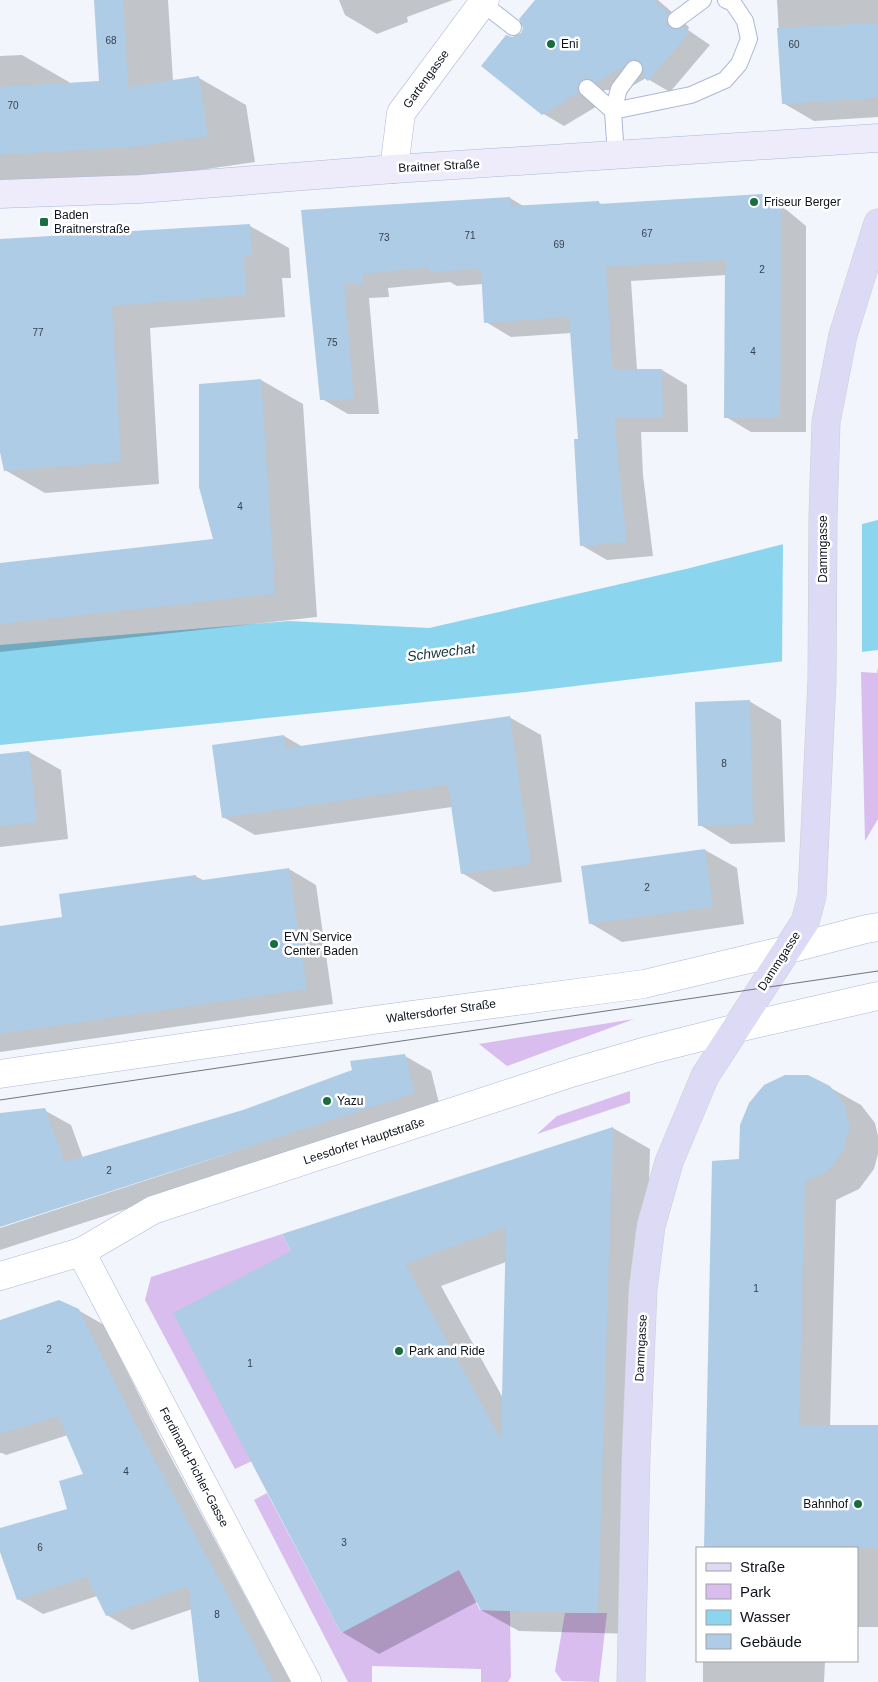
<svg xmlns="http://www.w3.org/2000/svg" width="878" height="1682" viewBox="0 0 878 1682" font-family="Helvetica,sans-serif">
	<rect width="100%" height="100%" fill="#f2f5fc"/>
	<!-- green -->
	<g fill="#d9bdee">
		<path d="M878,667V819L865,841L861,672L877,673Z"/>
		<path d="M634,1019L507,1066L479,1044Z"/>
		<path d="M630,1091V1103L537,1134L557,1116Z"/>
		<path d="M282,1234L480,1610L510,1611L511,1677L508,1682H481V1669L372,1666V1682H348L254,1500L267,1493L341,1633L420,1591L252,1272V1461L235,1469L145,1300L151,1277Z"/>
		<path d="M565,1613H607L599,1682L562,1681L555,1671Z"/>
	</g>
	<!-- water -->
	<path fill="#8cd5ee" d="M878,520V650L525,692L0,745V645L289,621L429,628L686,569Z"/>
	<!-- pier -->
	<path fill="#f2f5fc" d="M862,522V655L782,664L783,542Z"/>
	<!-- shadow -->
	<g fill="#0003" fill-rule="evenodd">
		<path d="M95,0H168L173,81L199,78L246,105L255,162L179,173L0,186V56L22,55L69,82V84L100,82Z"/>
		<path d="M339,0H453L407,17L408,22L377,34L345,15Z"/>
		<path d="M537,0H658L689,27L688,30L710,45L670,92L646,78L618,94L611,90H605L598,98L599,105L564,126L542,113L512,38L522,34Z"/>
		<path d="M777,0H878V117L814,121L783,103Z"/>
		<path d="M762,195L788,211L806,226V432H751L726,417V275L631,281L637,370H662L687,385L688,432H641L643,475L653,556L607,560L581,545L579,440L571,333L511,337L486,322L483,284L457,286L450,282L388,288L389,297L369,298L379,414H348L322,399L302,211L510,198L525,207L598,202L603,205Z"/>
		<path d="M250,226L289,248L291,278H282L285,317L150,328L159,484L45,493L5,470L0,447V240Z"/>
		<path d="M261,380L303,404L317,617L0,652V564L214,540Z"/>
		<path d="M749,701L781,720L785,842L731,844L700,825Z"/>
		<path d="M509,717L541,735L562,882L494,892L462,873L452,807L255,835L223,817L284,736L303,747Z"/>
		<path d="M29,752L61,770L68,839L0,847V755Z"/>
		<path d="M705,850L737,868L744,924L622,942L590,923Z"/>
		<path d="M289,869L316,885L333,1004L0,1052V927L64,918L195,876L205,881Z"/>
		<path d="M405,1056L431,1071L440,1107L0,1250V1228L264,1142L0,1226V1114L44,1110L71,1125L83,1158L244,1111Z"/>
		<path d="M829,1087L861,1105L875,1123L878,1136V1154L874,1169L859,1189L836,1200L830,1426L878,1427V1627H857V1548H706L713,1162L740,1160Z"/>
		<path d="M613,1128L650,1149L635,1634L519,1631L481,1610L477,1602L379,1654L342,1632L293,1252ZM506,1262L503,1398L441,1286Z"/>
		<path d="M78,1310L104,1325L160,1437L291,1682H200L192,1609L132,1630L107,1615L97,1596L43,1614L18,1599L0,1548V1530L68,1510L85,1474L68,1435L6,1455L2,1453H0V1322Z"/>
		<path d="M703,1661H825L824,1682H703Z"/>
	</g>
	<!-- building -->
	<g fill="#aecce5" fill-rule="evenodd">
		<path d="M94,0H123L128,87L199,76L208,136L131,147L0,155V87L99,81Z"/>
		<path d="M535,0H653L669,14L666,21L668,26L677,30L684,27L690,32L648,81L642,76L644,70L640,61L636,59L631,60L624,66L596,83L589,78L583,79L577,86L578,93L542,115L481,66L506,35L512,37L521,33L523,28L519,19Z"/>
		<path d="M878,23V98L782,104L777,28Z"/>
		<path d="M762,194L781,210L780,418H724L725,260L606,267L612,369H662L663,418H615L618,459L627,542L580,546L574,439H578L569,317L484,323L481,269L430,272V267L363,274V283L344,284L354,399L320,400L301,210L510,197L511,206L599,201V204Z"/>
		<path d="M250,224L252,256H244L246,295L112,306L121,462L4,471L0,452V239Z"/>
		<path d="M261,379L275,594L0,624V563L213,539L199,487V384Z"/>
		<path d="M750,700L753,824L698,826L695,702Z"/>
		<path d="M510,716L531,864L461,874L448,785L222,818L212,745L284,735L286,748Z"/>
		<path d="M29,751L37,822L0,826V754Z"/>
		<path d="M705,849L713,907L589,924L581,866Z"/>
		<path d="M289,868L307,989L0,1034V926L62,917L59,894L196,875V881Z"/>
		<path d="M405,1054L415,1093L0,1227V1113L45,1108L65,1162L243,1110L352,1070L350,1061Z"/>
		<path d="M785,1075H808L830,1086L844,1104L850,1128L843,1151L828,1171L805,1182L799,1425H878V1548H704L712,1161L739,1159L740,1125L749,1103L764,1085Z"/>
		<path d="M613,1127L598,1613L481,1610L459,1570L341,1633L173,1313L291,1251L282,1234ZM506,1227L501,1439L405,1264Z"/>
		<path d="M59,1300L79,1309L134,1421L274,1682H199L188,1586L106,1616L87,1577L17,1600L0,1552V1528L67,1509L59,1481L83,1474L58,1416L0,1434V1320Z"/>
	</g>
	<g fill="none" stroke-linecap="round" stroke-linejoin="round">
		<defs>
			<g id="service">
				<path d="M482,3L513,27"/>
				<path d="M676,20L703,0"/>
				<path d="M634,69L619,89L613,111L691,95L725,80L739,64L749,39L745,21L733,3L726,0"/>
				<path d="M587,88L613,111L616,156"/>
			</g>
			<g id="minor">
				<path d="M394,169L401,113L485,0"/>
				<path d="M81,1252L307,1682"/>
				<path d="M0,1276L81,1252L153,1210L571,1073L650,1050L737,1028"/>
			</g>
			<g id="tertiary">
				<path d="M737,1028L878,996"/>
				<path d="M0,1074L374,1020L644,984L786,950L866,929L878,927"/>
			</g>
			<path id="secondary" d="M0,194L140,189L394,169L878,138"/>
			<path id="primary" d="M631,1682L636,1456L643,1289L651,1226L669,1162L705,1076L805,922L812,896L822,680L823,517L826,422L843,335L878,223"/>
		</defs>
		<!-- service casing -->
		<use href="#service" stroke="#aab8d7" stroke-width="18"/>
		<!-- minor casing -->
		<use href="#minor" stroke="#aab8d7" stroke-width="29"/>
		<!-- tertiary casing -->
		<use href="#tertiary" stroke="#aab8d7" stroke-width="29"/>
		<!-- secondary casing -->
		<use href="#secondary" stroke="#aab8d7" stroke-width="29"/>
		<!-- primary casing -->
		<use href="#primary" stroke="#cfd0d2" stroke-width="29"/>
		<!-- service -->
		<use href="#service" stroke="#fff" stroke-width="16"/>
		<!-- minor -->
		<use href="#minor" stroke="#fff" stroke-width="28"/>
		<!-- tertiary -->
		<use href="#tertiary" stroke="#fff" stroke-width="28"/>
		<!-- secondary -->
		<use href="#secondary" stroke="#eeecfa" stroke-width="28"/>
		<!-- primary -->
		<use href="#primary" stroke="#dcdaf5" stroke-width="28"/>
		<!-- tram -->
		<path stroke="#71757f" stroke-width="1" d="M0,1100L878,971"/>
	</g>
	<!-- markers -->
	<g fill="#186e41" stroke="#fff" stroke-width="2">
		<circle cx="551" cy="44" r="5"/>
		<circle cx="754" cy="202" r="5"/>
		<rect x="39" y="217" width="10" height="10" rx="2.5"/>
		<circle cx="274" cy="944" r="5"/>
		<circle cx="327" cy="1101" r="5"/>
		<circle cx="399" cy="1351" r="5"/>
		<circle cx="858" cy="1504" r="5"/>
	</g>
	<g text-anchor="middle" stroke-width="5" stroke-linejoin="round" paint-order="stroke">
		<!-- number labels -->
		<g font-size="10" fill="#364150">
			<text x="111" y="44">68</text>
			<text x="794" y="48">60</text>
			<text x="13" y="109">70</text>
			<text x="647" y="237">67</text>
			<text x="470" y="239">71</text>
			<text x="384" y="241">73</text>
			<text x="559" y="248">69</text>
			<text x="762" y="273">2</text>
			<text x="38" y="336">77</text>
			<text x="332" y="346">75</text>
			<text x="753" y="355">4</text>
			<text x="240" y="510">4</text>
			<text x="724" y="767">8</text>
			<text x="647" y="891">2</text>
			<text x="109" y="1174">2</text>
			<text x="756" y="1292">1</text>
			<text x="49" y="1353">2</text>
			<text x="250" y="1367">1</text>
			<text x="126" y="1475">4</text>
			<text x="344" y="1546">3</text>
			<text x="40" y="1551">6</text>
			<text x="217" y="1618">8</text>
		</g>
		<!-- poi labels -->
		<g font-size="12" fill="#0e131e" stroke="#fff" text-anchor="start">
			<text x="561" y="48">Eni</text>
			<text x="764" y="206">Friseur Berger</text>
			<text x="54" y="219">Baden<tspan x="54" dy="14">Braitnerstraße</tspan></text>
			<text x="284" y="941">EVN Service<tspan x="284" dy="14">Center Baden</tspan></text>
			<text x="337" y="1105">Yazu</text>
			<text x="409" y="1355">Park and Ride</text>
			<text x="848" y="1508" text-anchor="end">Bahnhof</text>
		</g>
		<!-- street labels -->
		<g font-size="12" fill="#0e131e" stroke="#fff">
			<text transform="translate(426 79) rotate(-54)" y="4">Gartengasse</text>
			<text transform="translate(439 166) rotate(-3)" y="4">Braitner Straße</text>
			<text transform="translate(823 549) rotate(-90)" y="4">Dammgasse</text>
			<text transform="translate(779 961) rotate(-57)" y="4">Dammgasse</text>
			<text transform="translate(441 1011) rotate(-8)" y="4">Waltersdorfer Straße</text>
			<text transform="translate(364 1141) rotate(-18)" y="4">Leesdorfer Hauptstraße</text>
			<text transform="translate(641 1348) rotate(-87)" y="4">Dammgasse</text>
			<text transform="translate(194 1467) rotate(62)" y="4">Ferdinand-Pichler-Gasse</text>
		</g>
		<!-- water labels -->
		<g font-size="14" font-style="italic" fill="#12353f" stroke="#fff">
			<text transform="translate(441 652) rotate(-7)" y="5">Schwechat</text>
		</g>
	</g>
	<!-- legend -->
	<rect x="696" y="1547" width="162" height="115" fill="#ffffff" stroke="#9fa1a5"/>
	<rect x="706" y="1563" width="25" height="8" fill="#dcdaf5" stroke="#9fa1a5"/>
	<text x="740" y="1572" font-size="15" fill="#0e131e">Straße</text>
	<rect x="706" y="1584" width="25" height="15" fill="#d9bdee" stroke="#9fa1a5"/>
	<text x="740" y="1597" font-size="15" fill="#0e131e">Park</text>
	<rect x="706" y="1610" width="25" height="15" fill="#8cd5ee" stroke="#9fa1a5"/>
	<text x="740" y="1622" font-size="15" fill="#0e131e">Wasser</text>
	<rect x="706" y="1634" width="25" height="15" fill="#aecce5" stroke="#9fa1a5"/>
	<text x="740" y="1647" font-size="15" fill="#0e131e">Gebäude</text>
</svg>
